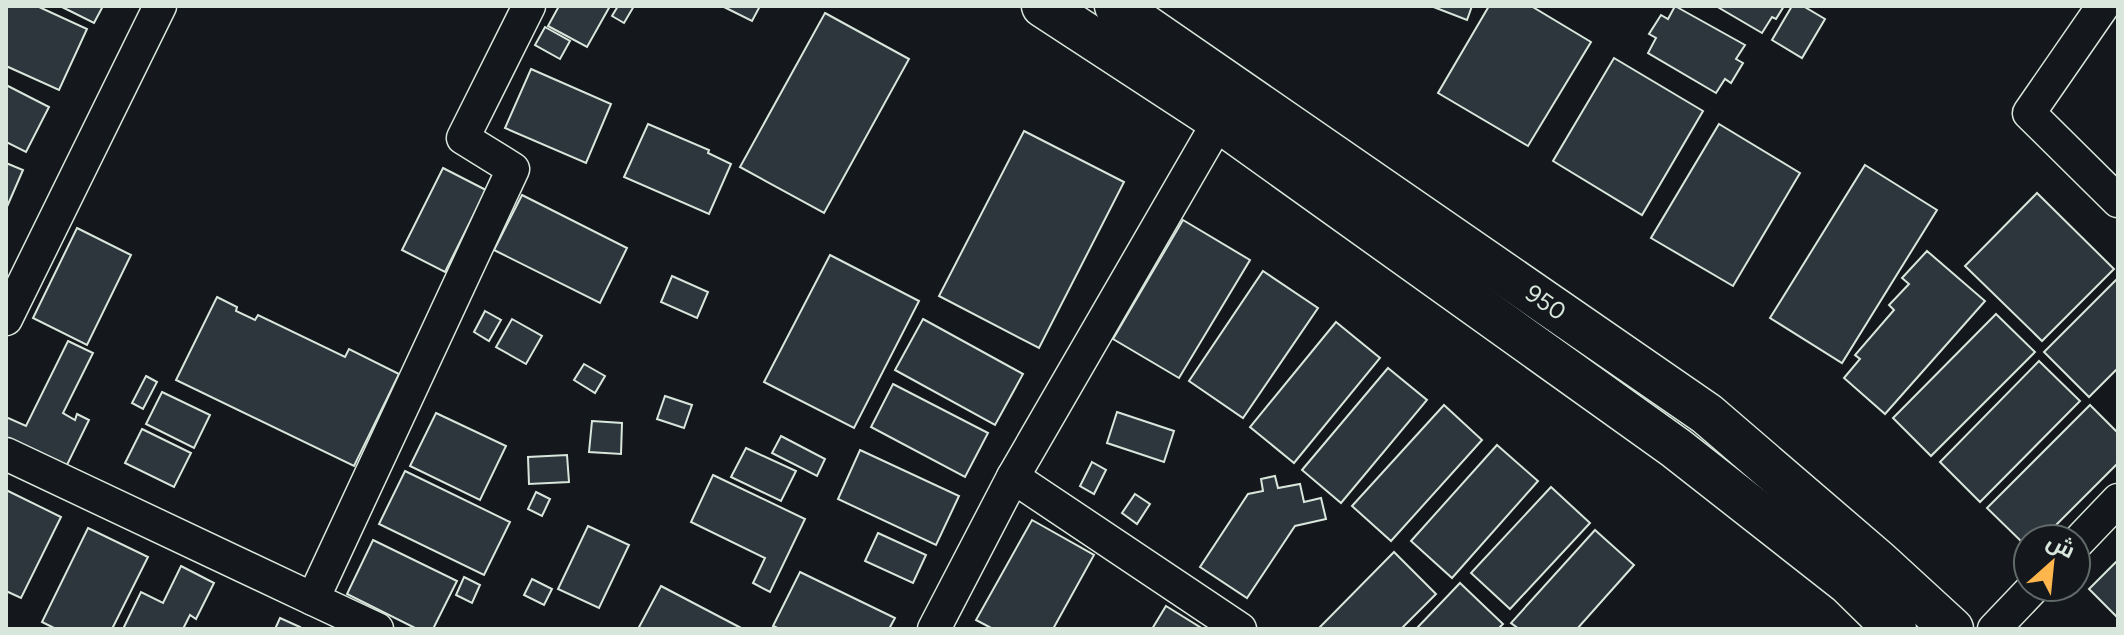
<svg xmlns="http://www.w3.org/2000/svg" width="2124" height="635" viewBox="0 0 2124 635" font-family="Figtree,Cairo,sans-serif">
	<rect width="100%" height="100%" fill="#14181c"/>
	<!-- building -->
	<g fill="#2c363c" stroke="#d8e6dc" stroke-width="2">
		<path d="M6,6H37L87,29L59,90L6,66Z"/>
		<path d="M60,6H103L94,23Z"/>
		<path d="M559,6H610L587,47L548,26Z"/>
		<path d="M618,6H634L624,23L612,16Z"/>
		<path d="M722,6H760L752,21Z"/>
		<path d="M1431,6H1472L1467,20Z"/>
		<path d="M1489,6H1531L1591,42L1528,146L1438,93Z"/>
		<path d="M1675,6L1745,45L1736,59L1743,63L1731,83L1725,79L1716,93L1648,53L1656,38L1649,34L1661,15L1668,19Z"/>
		<path d="M1716,6H1784L1776,19L1772,17L1762,33Z"/>
		<path d="M1792,6H1803L1825,19L1802,58L1772,40Z"/>
		<path d="M825,13L909,59L824,213L740,167Z"/>
		<path d="M545,27L570,41L560,59L535,45Z"/>
		<path d="M1614,58L1703,111L1642,215L1553,161Z"/>
		<path d="M531,69L611,104L586,163L505,128Z"/>
		<path d="M6,85L49,107L26,152L6,142Z"/>
		<path d="M648,124L709,150L708,153L731,164L709,214L624,177Z"/>
		<path d="M1719,124L1800,173L1733,286L1651,238Z"/>
		<path d="M1024,131L1124,182L1039,348L939,296Z"/>
		<path d="M6,163L23,170L6,209Z"/>
		<path d="M1865,165L1937,210L1842,363L1770,318Z"/>
		<path d="M443,168L486,190L445,272L402,250Z"/>
		<path d="M2037,193L2114,269L2042,341L1965,266Z"/>
		<path d="M522,195L627,248L600,303L494,250Z"/>
		<path d="M1183,220L1250,260L1179,378L1113,339Z"/>
		<path d="M77,228L131,255L87,345L33,318Z"/>
		<path d="M1927,251L1985,301L1885,414L1844,378L1860,359L1855,355L1894,310L1889,305L1909,284L1902,278Z"/>
		<path d="M830,255L919,301L854,428L764,382Z"/>
		<path d="M1263,271L1318,308L1243,418L1189,381Z"/>
		<path d="M672,276L708,292L697,318L661,302Z"/>
		<path d="M2118,278V368L2089,397L2044,352Z"/>
		<path d="M217,297L237,307L236,311L255,320L258,315L345,357L349,349L399,374L354,466L176,380Z"/>
		<path d="M485,311L501,320L489,341L474,332Z"/>
		<path d="M1996,314L2035,352L1931,456L1893,418Z"/>
		<path d="M512,319L542,336L526,364L496,347Z"/>
		<path d="M923,319L1023,374L995,425L895,370Z"/>
		<path d="M1336,322L1380,358L1294,463L1250,427Z"/>
		<path d="M68,341L93,353L63,413L75,420L77,414L89,420L66,467L6,437V417L26,426Z"/>
		<path d="M2039,361L2080,401L1980,502L1940,462Z"/>
		<path d="M584,364L605,376L595,393L574,380Z"/>
		<path d="M1388,368L1427,400L1341,503L1302,470Z"/>
		<path d="M146,376L157,382L143,409L132,403Z"/>
		<path d="M893,384L988,433L965,477L871,427Z"/>
		<path d="M162,392L210,415L194,448L146,424Z"/>
		<path d="M665,396L692,405L684,428L657,419Z"/>
		<path d="M1444,405L1482,440L1391,541L1352,506Z"/>
		<path d="M2090,405L2118,433V463L2042,539H2028V548L1987,508Z"/>
		<path d="M1117,412L1174,431L1164,462L1107,443Z"/>
		<path d="M436,413L506,446L480,500L410,466Z"/>
		<path d="M592,421L622,423L621,454L589,452Z"/>
		<path d="M142,429L191,453L174,487L125,463Z"/>
		<path d="M781,436L825,459L817,476L772,453Z"/>
		<path d="M1497,445L1538,481L1452,578L1411,541Z"/>
		<path d="M746,448L796,471L781,501L731,477Z"/>
		<path d="M860,450L959,496L936,545L838,499Z"/>
		<path d="M567,455L569,482L529,484L528,457Z"/>
		<path d="M1092,462L1106,470L1094,494L1080,486Z"/>
		<path d="M405,471L510,522L484,575L379,524Z"/>
		<path d="M713,475L805,519L770,592L753,583L765,558L691,522Z"/>
		<path d="M1275,476L1278,488L1300,484L1304,502L1321,498L1326,519L1295,526L1247,598L1200,567L1248,494L1263,491L1261,479Z"/>
		<path d="M1551,487L1590,523L1510,609L1471,573Z"/>
		<path d="M6,490L61,517L21,598L6,591Z"/>
		<path d="M536,492L550,499L542,516L528,509Z"/>
		<path d="M1135,494L1150,504L1137,524L1122,513Z"/>
		<path d="M1032,520L1094,555L1053,629H993L976,620Z"/>
		<path d="M588,526L629,545L599,608L558,589Z"/>
		<path d="M88,528L148,557L112,629H56L42,622Z"/>
		<path d="M1595,530L1634,565L1577,629H1519L1511,623Z"/>
		<path d="M878,533L926,555L913,583L865,561Z"/>
		<path d="M373,540L457,581L433,629H417L347,594Z"/>
		<path d="M1394,552L1436,594L1401,629H1318Z"/>
		<path d="M2118,560V618L2089,589Z"/>
		<path d="M181,566L214,583L196,619L190,615L183,629H123L141,592L163,603Z"/>
		<path d="M800,572L895,618L889,629H780L773,626Z"/>
		<path d="M464,577L480,585L472,603L456,595Z"/>
		<path d="M532,579L552,589L544,605L524,595Z"/>
		<path d="M1460,583L1503,624L1498,629H1416Z"/>
		<path d="M661,586L743,629H638Z"/>
		<path d="M1166,606L1203,629H1152Z"/>
		<path d="M280,618L300,627L299,629H275Z"/>
	</g>
	<g fill="none" stroke-linecap="round" stroke-linejoin="round">
		<defs>
			<g id="minor">
				<path d="M2103,6L2029,113L2118,201"/>
				<path d="M6,319L160,6"/>
				<path d="M6,454L313,599"/>
				<path d="M1013,477L1240,629"/>
				<path d="M2076,544L2118,500"/>
				<path d="M377,629L313,599L513,169L463,138L529,6"/>
				<path d="M934,629L1013,477L1219,121"/>
				<path d="M1994,629L2034,587"/>
			</g>
			<g id="major">
				<path d="M1043,6L1219,121L1676,448L1848,583L1895,629"/>
				<path id="s1" d="M1116,6L1707,414L1879,562L1952,629"/>
			</g>
		</defs>
		<!-- minor casing -->
		<use href="#minor" stroke="#d8e6dc" stroke-width="35"/>
		<!-- major casing -->
		<use href="#major" stroke="#d8e6dc" stroke-width="45"/>
		<!-- minor -->
		<use href="#minor" stroke="#14181c" stroke-width="32"/>
		<!-- major -->
		<use href="#major" stroke="#14181c" stroke-width="42"/>
	</g>
	<g text-anchor="middle" stroke-width="6" stroke-linejoin="round" paint-order="stroke">
		<!-- street labels -->
		<g font-size="24" fill="#d8e6dc" stroke="#14181c">
			<text dy="8" stroke="none"><textPath href="#s1" startOffset="522">950</textPath></text>
		</g>
	</g>
	<!-- border -->
	<rect width="2124" height="635" fill="none" stroke="#d8e6dc" stroke-width="16"/>
	<!-- north arrow -->
	<g transform="translate(2052 563) rotate(27)"><circle r="38" fill="#14181c" stroke="#626a69" stroke-width="2"/>
	<path d="M0-6L14 30L0 20L-14 30Z" fill="#ffb74d"/>
	<text y="-12" font-size="22" font-weight="bold" text-anchor="middle" fill="#d8e6dc">ش</text>
	</g>
</svg>
